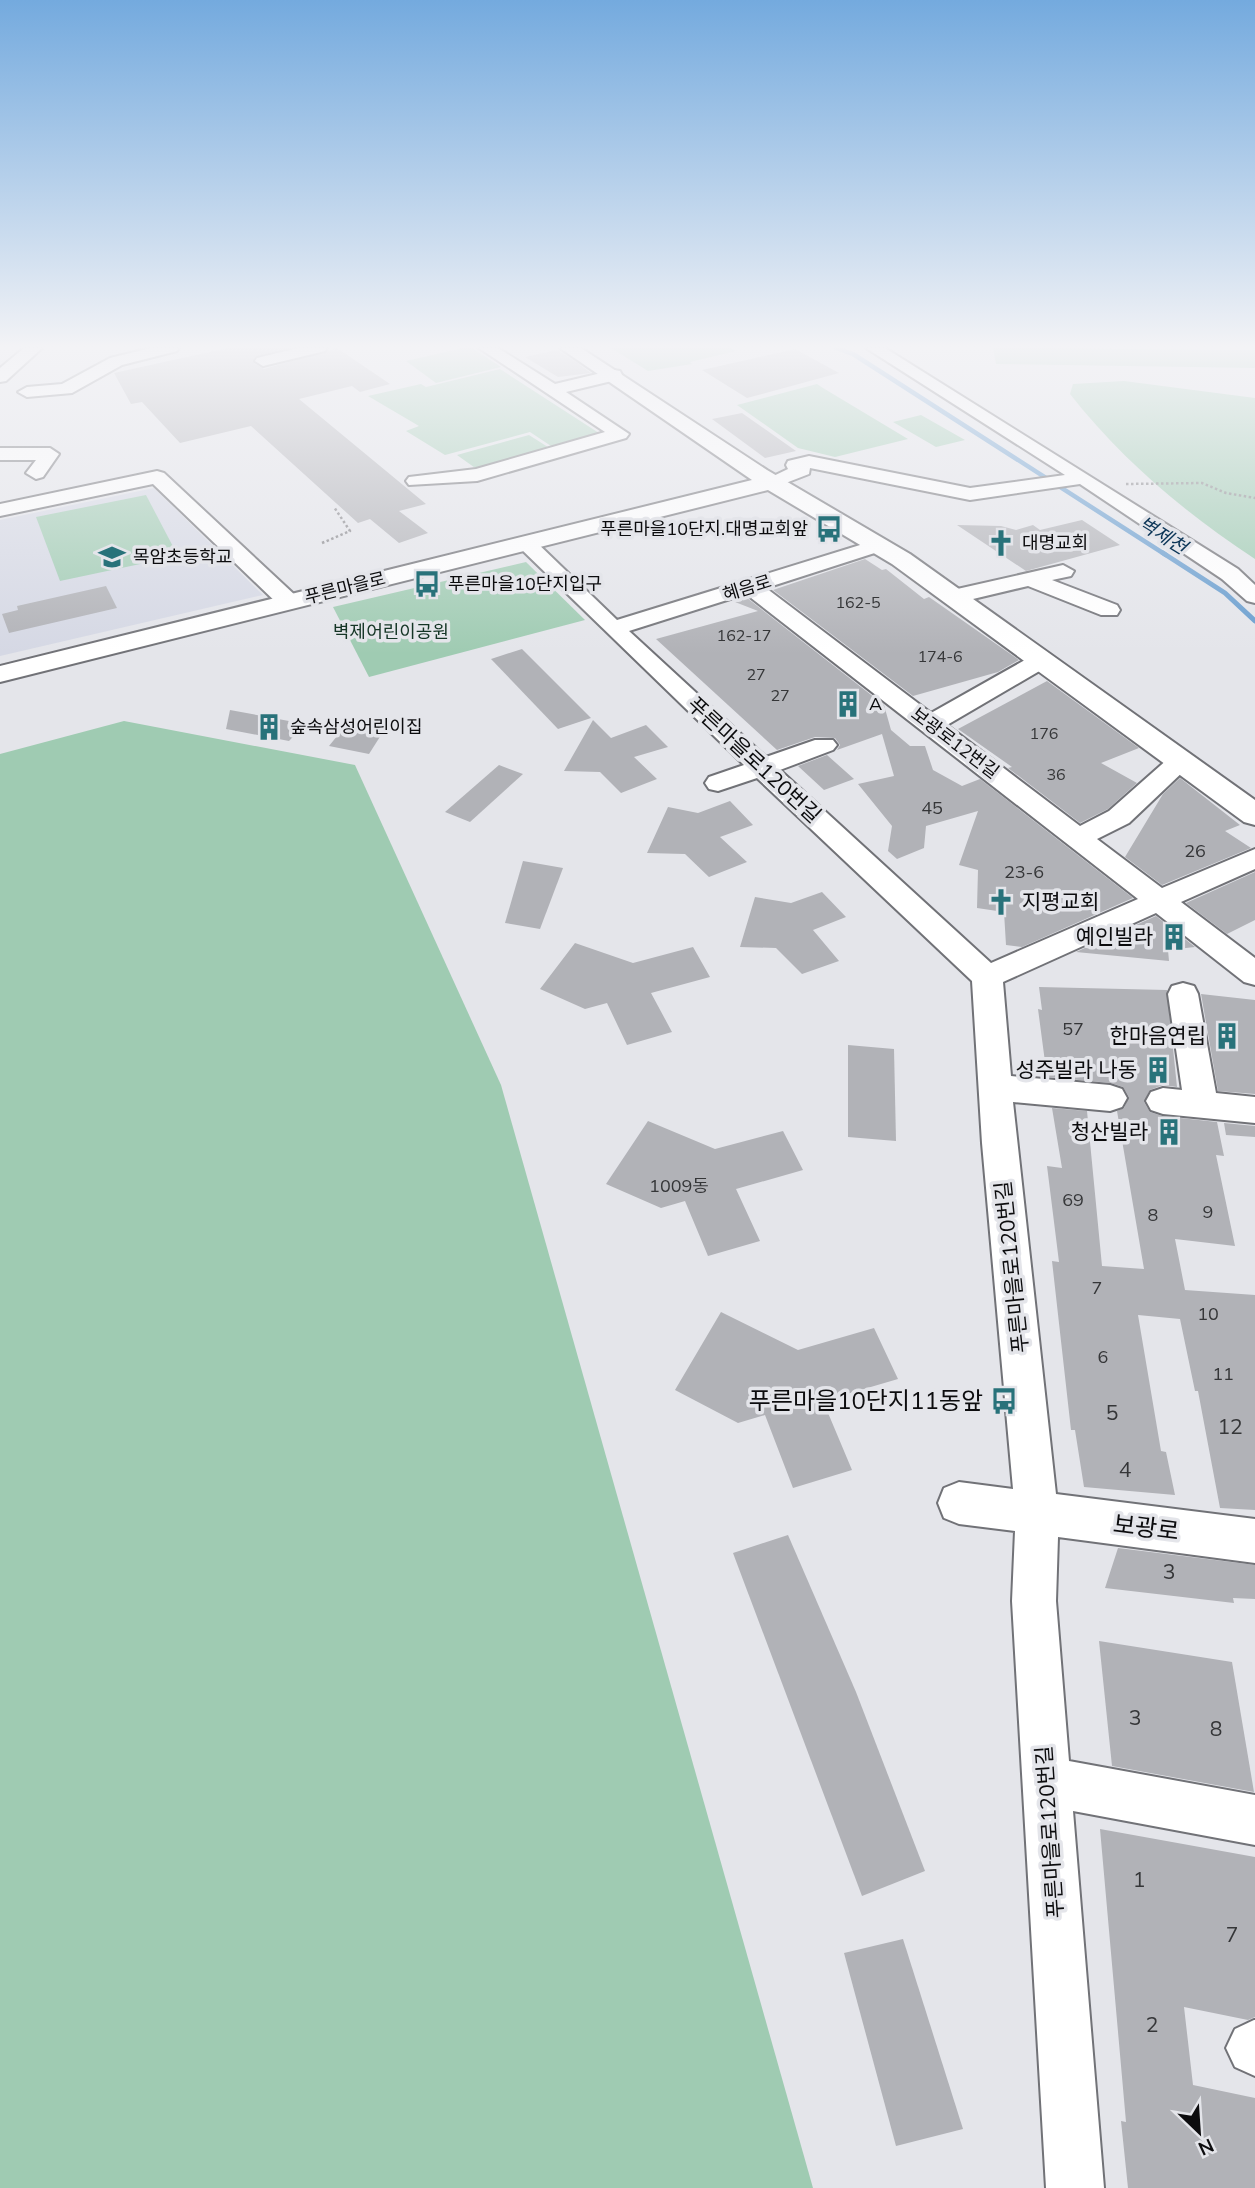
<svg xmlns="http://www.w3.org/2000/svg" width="1255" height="2188" viewBox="0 0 1255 2188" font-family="Mulish,'Noto Sans KR',sans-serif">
	<rect width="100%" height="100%" fill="#e4e5ea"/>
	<!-- built -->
	<path fill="#d5d8e4" d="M154,488L263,595L0,656V520Z"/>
	<!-- green -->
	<g fill="#9fcbb2">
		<path d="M463,348H472L501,367L436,383L406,361Z"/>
		<path d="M611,348H731L736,351L690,362L692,364L648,371Z"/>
		<path d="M993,348L1255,350V368L996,364Z"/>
		<path d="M500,369L602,435L554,448L530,432L445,455L406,431L419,426L368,396L421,384L426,387Z"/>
		<path d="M1124,381L1255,398V559C1185,513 1122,460 1070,394L1073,384Z"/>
		<path d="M817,384L823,388L908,439L835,457L798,448L737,405Z"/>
		<path d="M921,415L965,440L936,447L893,422Z"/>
		<path d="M529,435L551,449L478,470L457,455Z"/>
		<path d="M146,495L178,556L60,581L36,517Z"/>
		<path d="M526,562L585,620L369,677L333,607Z"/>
		<path d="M124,721L355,765L501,1085L813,2188H0V754Z"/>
	</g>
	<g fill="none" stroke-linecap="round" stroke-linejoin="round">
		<!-- stream-far1 -->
		<path stroke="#669cce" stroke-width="4.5" d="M836,348L853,354L1166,555"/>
		<!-- stream -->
		<path stroke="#669cce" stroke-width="5" d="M1163,553L1225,593L1255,621"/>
	</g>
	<!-- building -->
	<g fill="#b1b2b7">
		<path d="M228,348H287L255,357L254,363L264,369L337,348L390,384L360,392L352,386L299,399L426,504L399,511L428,533L399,543L370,519L358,523L251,426L180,443L142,402L131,404L114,373Z"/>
		<path d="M795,349L839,373L747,398L702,370Z"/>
		<path d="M557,350L575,361L591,373L558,377L525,357Z"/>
		<path d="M742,413L796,451L765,458L712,419Z"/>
		<path d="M1082,520L1120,545L1026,571L957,525L1001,526L1016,530L1033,525L1040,530Z"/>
		<path d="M865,559L882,570L886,569L924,599L929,597L1019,660L998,672L913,696L773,590Z"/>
		<path d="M106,586L117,608L9,633L2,614L18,610L17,606Z"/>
		<path d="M747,598L884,705L891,730L910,746H925L933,770L962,786L980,779L1133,898L1022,947L1006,945L1004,912L977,908L978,870L959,865L978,811L926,826L924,848L897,859L888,851L892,826L858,784L894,776L882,734L837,750L840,745L835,738L815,737L777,750L656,639L758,611L735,602Z"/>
		<path d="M522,649L591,718L558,729L491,659Z"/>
		<path d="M1047,681L1139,748L1101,763L1137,783L1108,809L1080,823L1008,768L1012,767L958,729Z"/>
		<path d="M230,710L305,724L289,741L226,729Z"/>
		<path d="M593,720L611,738L646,725L668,747L634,757L657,779L621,793L600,772L564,771Z"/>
		<path d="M346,725L383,732L369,754L329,746Z"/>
		<path d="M827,755L854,779L824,790L798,766Z"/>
		<path d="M499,765L523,774L470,822L445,812Z"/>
		<path d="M1180,778L1240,825L1225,831L1251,848L1162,885L1125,857L1163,794Z"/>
		<path d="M730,801L753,825L720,837L747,862L709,877L685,854L647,853L668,807L698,813Z"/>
		<path d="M523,861L563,868L540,929L505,923Z"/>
		<path d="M1255,872V920L1227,934L1186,903Z"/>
		<path d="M822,892L846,917L813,930L839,961L802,974L776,948L740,947L755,897L791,903Z"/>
		<path d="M1156,916L1195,947L1168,950L1169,961L1076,952Z"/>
		<path d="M575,943L633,963L693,947L710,977L651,993L672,1032L627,1045L607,1003L585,1009L540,989Z"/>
		<path d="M1039,987L1167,990L1177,1087L1163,1085L1150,1090L1144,1102L1150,1112L1162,1116L1217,1122L1224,1156L1216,1155L1235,1246L1175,1239L1185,1290L1255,1295V1510L1220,1508L1198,1391H1195L1180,1319L1138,1315L1161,1451L1166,1452L1175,1495L1084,1487L1075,1430H1071L1052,1261L1059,1262L1047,1166L1062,1168L1052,1108L1087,1111L1102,1266L1144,1269L1117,1111L1124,1108L1129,1097L1123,1087L1111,1083L1047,1077L1038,1009L1042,1010Z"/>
		<path d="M1201,994L1255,1000V1094L1218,1091Z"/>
		<path d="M848,1045L894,1049L896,1141L848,1137Z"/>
		<path d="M648,1121L715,1149L783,1131L803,1170L736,1189L760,1241L708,1256L685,1201L661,1208L606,1184Z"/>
		<path d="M1224,1123L1255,1126V1137L1226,1135Z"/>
		<path d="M721,1312L798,1350L874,1328L898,1379L823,1401L852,1470L793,1488L765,1415L738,1423L675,1390Z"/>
		<path d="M788,1535L856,1692L925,1871L862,1896L733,1553Z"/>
		<path d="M1118,1548L1255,1565V1599L1233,1598L1234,1603L1105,1588Z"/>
		<path d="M1099,1641L1232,1662L1254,1792L1112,1766Z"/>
		<path d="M1100,1829L1255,1857V2017L1248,2020L1184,2007L1193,2085L1255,2098V2188H1128L1121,2121L1126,2122Z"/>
		<path d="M903,1939L963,2129L896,2146L844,1953Z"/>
	</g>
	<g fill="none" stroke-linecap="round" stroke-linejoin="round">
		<defs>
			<g id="minor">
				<path d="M24,348H42L6,381L0,382V368Z"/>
				<path d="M151,348H179L177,351L122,365L72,393L27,397L18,392L27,387L62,384L110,358Z"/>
				<path d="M298,348H327L325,351L263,366L255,361L257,358Z"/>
				<path d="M479,348H498L555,384L614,370L620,371L622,375L620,379L566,392L629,434L626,438L477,481L409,485L406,481L409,477L476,469L605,432Z"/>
				<path d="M866,348H885L1238,569L1255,585V603L1247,601L1222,579L1080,484L970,500L810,468L809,474L778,486H764L761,482L788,469L786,465L788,461L809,456L970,488L1065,475Z"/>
				<path d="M0,448H50L59,454L43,477L36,479L26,473L36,460H0Z"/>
				<path d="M157,471L164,473L297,597L300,602L297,607H281L153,484L0,516V504Z"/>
				<path d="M526,537L533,539L617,620L873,541H887L890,545L887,549L766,588L931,713L1032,656H1048L1052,661L1048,666L947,725L1080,826L1109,811L1169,758H1187L1191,763L1187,768L1129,823L1097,839L1162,888L1255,849V869L1181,902L1255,958V985L1244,982L1156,913L1003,982L1011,1076L1110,1085L1122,1089L1127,1098L1122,1107L1110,1111L1013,1102L1056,1494L1255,1519V1563L1058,1537L1056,1601L1069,1761L1255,1795V1845L1073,1811L1104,2188H1046L1012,1601L1015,1531L959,1524L944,1518L938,1503L944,1488L959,1482L1013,1489L982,1143L972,981L757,778L718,791L709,789L705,783L709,777L744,765L519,547L516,543ZM746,594L1138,899L991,963L780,770L833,750L837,745L833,740H815L766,757L629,631Z"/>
				<path d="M1063,565L1074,571L1071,576L1052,580L1117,605L1120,610L1117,615H1101L1028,586L952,604L941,597L944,592Z"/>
				<path d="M1183,983L1194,986L1198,994L1216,1093L1255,1097V1123L1163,1114L1151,1110L1146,1101L1151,1092L1163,1088L1182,1090L1168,994L1172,986Z"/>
				<path d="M1254,2020H1255V2076L1235,2067L1226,2048L1235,2029Z"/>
			</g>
			<path id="major" d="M560,348H581L767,470L910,554L1255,800V825L1244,822L892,564L768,490L0,682V666L752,480Z"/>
		</defs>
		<!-- minor casing -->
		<use href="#minor" stroke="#717277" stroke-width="4"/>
		<!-- major casing -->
		<use href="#major" stroke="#717277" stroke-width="4"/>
		<!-- path -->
		<g stroke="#87878b" stroke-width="2.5" stroke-dasharray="2.5 2.5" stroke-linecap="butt">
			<path d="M1126,484L1202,483L1226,493L1255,498"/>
			<path d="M322,543L350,531L334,507"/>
		</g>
		<!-- minor -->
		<use href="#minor" fill="#fff" fill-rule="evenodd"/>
		<!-- major -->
		<use href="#major" fill="#fff" fill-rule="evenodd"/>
	</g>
	<!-- sky -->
	<linearGradient id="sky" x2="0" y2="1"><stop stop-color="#74aade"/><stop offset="0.53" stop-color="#f3f3f6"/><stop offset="1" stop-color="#f3f3f6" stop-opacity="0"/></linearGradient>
	<rect width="1255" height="654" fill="url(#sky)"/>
	<!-- icons -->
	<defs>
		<symbol id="bus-bare" viewBox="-9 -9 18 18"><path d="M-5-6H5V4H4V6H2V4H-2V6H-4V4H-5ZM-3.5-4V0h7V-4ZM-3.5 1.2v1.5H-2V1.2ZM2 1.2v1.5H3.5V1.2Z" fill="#28727a" stroke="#e4e5ea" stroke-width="2.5" paint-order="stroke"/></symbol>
		<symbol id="church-bare" viewBox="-9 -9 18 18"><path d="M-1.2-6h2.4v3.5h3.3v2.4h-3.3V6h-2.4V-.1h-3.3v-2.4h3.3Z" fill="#28727a" stroke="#e4e5ea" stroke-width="2.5" paint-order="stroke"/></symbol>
		<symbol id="school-bare" viewBox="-9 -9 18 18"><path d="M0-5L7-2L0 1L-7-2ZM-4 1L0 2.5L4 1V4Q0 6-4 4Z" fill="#28727a" stroke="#e4e5ea" stroke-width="2.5" paint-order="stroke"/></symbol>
		<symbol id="building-bare" viewBox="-9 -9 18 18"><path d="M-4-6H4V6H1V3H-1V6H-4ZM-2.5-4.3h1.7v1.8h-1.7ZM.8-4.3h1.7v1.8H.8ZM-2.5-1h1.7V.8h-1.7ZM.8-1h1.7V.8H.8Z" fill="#28727a" stroke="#e4e5ea" stroke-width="2.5" paint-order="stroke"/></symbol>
	</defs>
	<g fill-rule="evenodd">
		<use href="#bus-bare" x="810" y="510" width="38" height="38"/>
		<use href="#church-bare" x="982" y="524" width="38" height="38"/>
		<use href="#school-bare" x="93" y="538" width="38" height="38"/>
		<use href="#bus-bare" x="408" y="565" width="38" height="38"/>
		<use href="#building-bare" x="829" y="685" width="38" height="38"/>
		<use href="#building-bare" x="250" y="708" width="38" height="38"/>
		<use href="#church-bare" x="982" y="883" width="38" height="38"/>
		<use href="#building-bare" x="1155" y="918" width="38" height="38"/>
		<use href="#building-bare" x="1208" y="1017" width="38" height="38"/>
		<use href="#building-bare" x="1139" y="1051" width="38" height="38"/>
		<use href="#building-bare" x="1150" y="1113" width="38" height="38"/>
		<use href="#bus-bare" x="985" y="1382" width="38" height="38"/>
	</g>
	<g text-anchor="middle" stroke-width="7" stroke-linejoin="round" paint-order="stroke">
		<!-- far-number labels -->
		<g font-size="16" fill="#353638">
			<text x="858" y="608">162-5</text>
			<text x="744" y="641">162-17</text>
			<text x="940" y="662">174-6</text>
			<text x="756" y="680">27</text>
			<text x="780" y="701">27</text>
			<text x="1044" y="739">176</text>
			<text x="1056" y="780">36</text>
		</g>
		<!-- far-poi labels -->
		<g font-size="18" fill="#0c0c0e" stroke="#e4e5ea" text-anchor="start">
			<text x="808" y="535" text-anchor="end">푸른마을10단지.대명교회앞</text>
			<text x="1022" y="549">대명교회</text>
			<text x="133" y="563">목암초등학교</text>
			<text x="448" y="590">푸른마을10단지입구</text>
			<text x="869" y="710">A</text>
			<text x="290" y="733">숲속삼성어린이집</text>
		</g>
		<!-- far-street labels -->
		<g font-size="18" fill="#0c0c0e" stroke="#e4e5ea">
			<text transform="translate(345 588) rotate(-14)" y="6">푸른마을로</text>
			<text transform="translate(747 588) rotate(-17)" y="6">혜음로</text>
			<text transform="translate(955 743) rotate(37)" y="6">보광로12번길</text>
		</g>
		<!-- far-park labels -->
		<g font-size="18" fill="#143525" stroke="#e4e5ea">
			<text x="391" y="638">벽제어린이공원</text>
		</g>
		<!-- number labels -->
		<g font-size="18" fill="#353638">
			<text x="932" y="814">45</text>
			<text x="1195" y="857">26</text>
			<text x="1024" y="878">23-6</text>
			<text x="1073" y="1035">57</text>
			<text x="679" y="1192">1009동</text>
			<text x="1073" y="1206">69</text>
			<text x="1208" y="1218">9</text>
			<text x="1153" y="1221">8</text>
			<text x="1097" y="1294">7</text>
			<text x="1208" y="1320">10</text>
			<text x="1103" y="1363">6</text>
			<text x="1223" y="1380">11</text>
		</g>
		<!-- far-water labels -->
		<g font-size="19" font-style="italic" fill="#0a3456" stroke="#e4e5ea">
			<text transform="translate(1163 535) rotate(32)" y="7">벽제천</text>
		</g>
		<!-- street labels -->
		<g font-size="21" fill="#0c0c0e" stroke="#e4e5ea">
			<text transform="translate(754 760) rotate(43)" y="7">푸른마을로120번길</text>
			<text transform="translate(1012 1267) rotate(-96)" y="7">푸른마을로120번길</text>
			<text transform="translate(1050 1832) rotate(-94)" y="7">푸른마을로120번길</text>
		</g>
		<!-- poi labels -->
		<g font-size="21" fill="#0c0c0e" stroke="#e4e5ea" text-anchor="end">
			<text x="1022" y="909" text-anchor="start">지평교회</text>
			<text x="1153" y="944">예인빌라</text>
			<text x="1206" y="1043">한마음연립</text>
			<text x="1137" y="1077">성주빌라 나동</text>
			<text x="1148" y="1139">청산빌라</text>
		</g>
		<!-- near-number labels -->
		<g font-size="21" fill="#353638">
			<text x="1112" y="1420">5</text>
			<text x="1230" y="1434">12</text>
			<text x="1125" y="1477">4</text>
			<text x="1169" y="1579">3</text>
			<text x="1135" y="1725">3</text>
			<text x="1216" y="1736">8</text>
			<text x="1139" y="1887">1</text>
			<text x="1232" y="1942">7</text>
			<text x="1152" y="2032">2</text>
		</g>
		<!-- near-poi labels -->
		<g font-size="24" fill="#0c0c0e" stroke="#e4e5ea" text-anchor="end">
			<text x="983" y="1409">푸른마을10단지11동앞</text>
		</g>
		<!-- near-street labels -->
		<g font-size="24" fill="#0c0c0e" stroke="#e4e5ea">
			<text transform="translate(1146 1528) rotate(7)" y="8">보광로</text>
		</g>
	</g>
	<!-- north arrow -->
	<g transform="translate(1199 2132) rotate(155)" stroke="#e4e5ea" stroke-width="5" paint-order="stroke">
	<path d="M0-5L12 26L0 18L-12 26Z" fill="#0c0c0e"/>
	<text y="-10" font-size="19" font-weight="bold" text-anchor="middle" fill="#0c0c0e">N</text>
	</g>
</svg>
